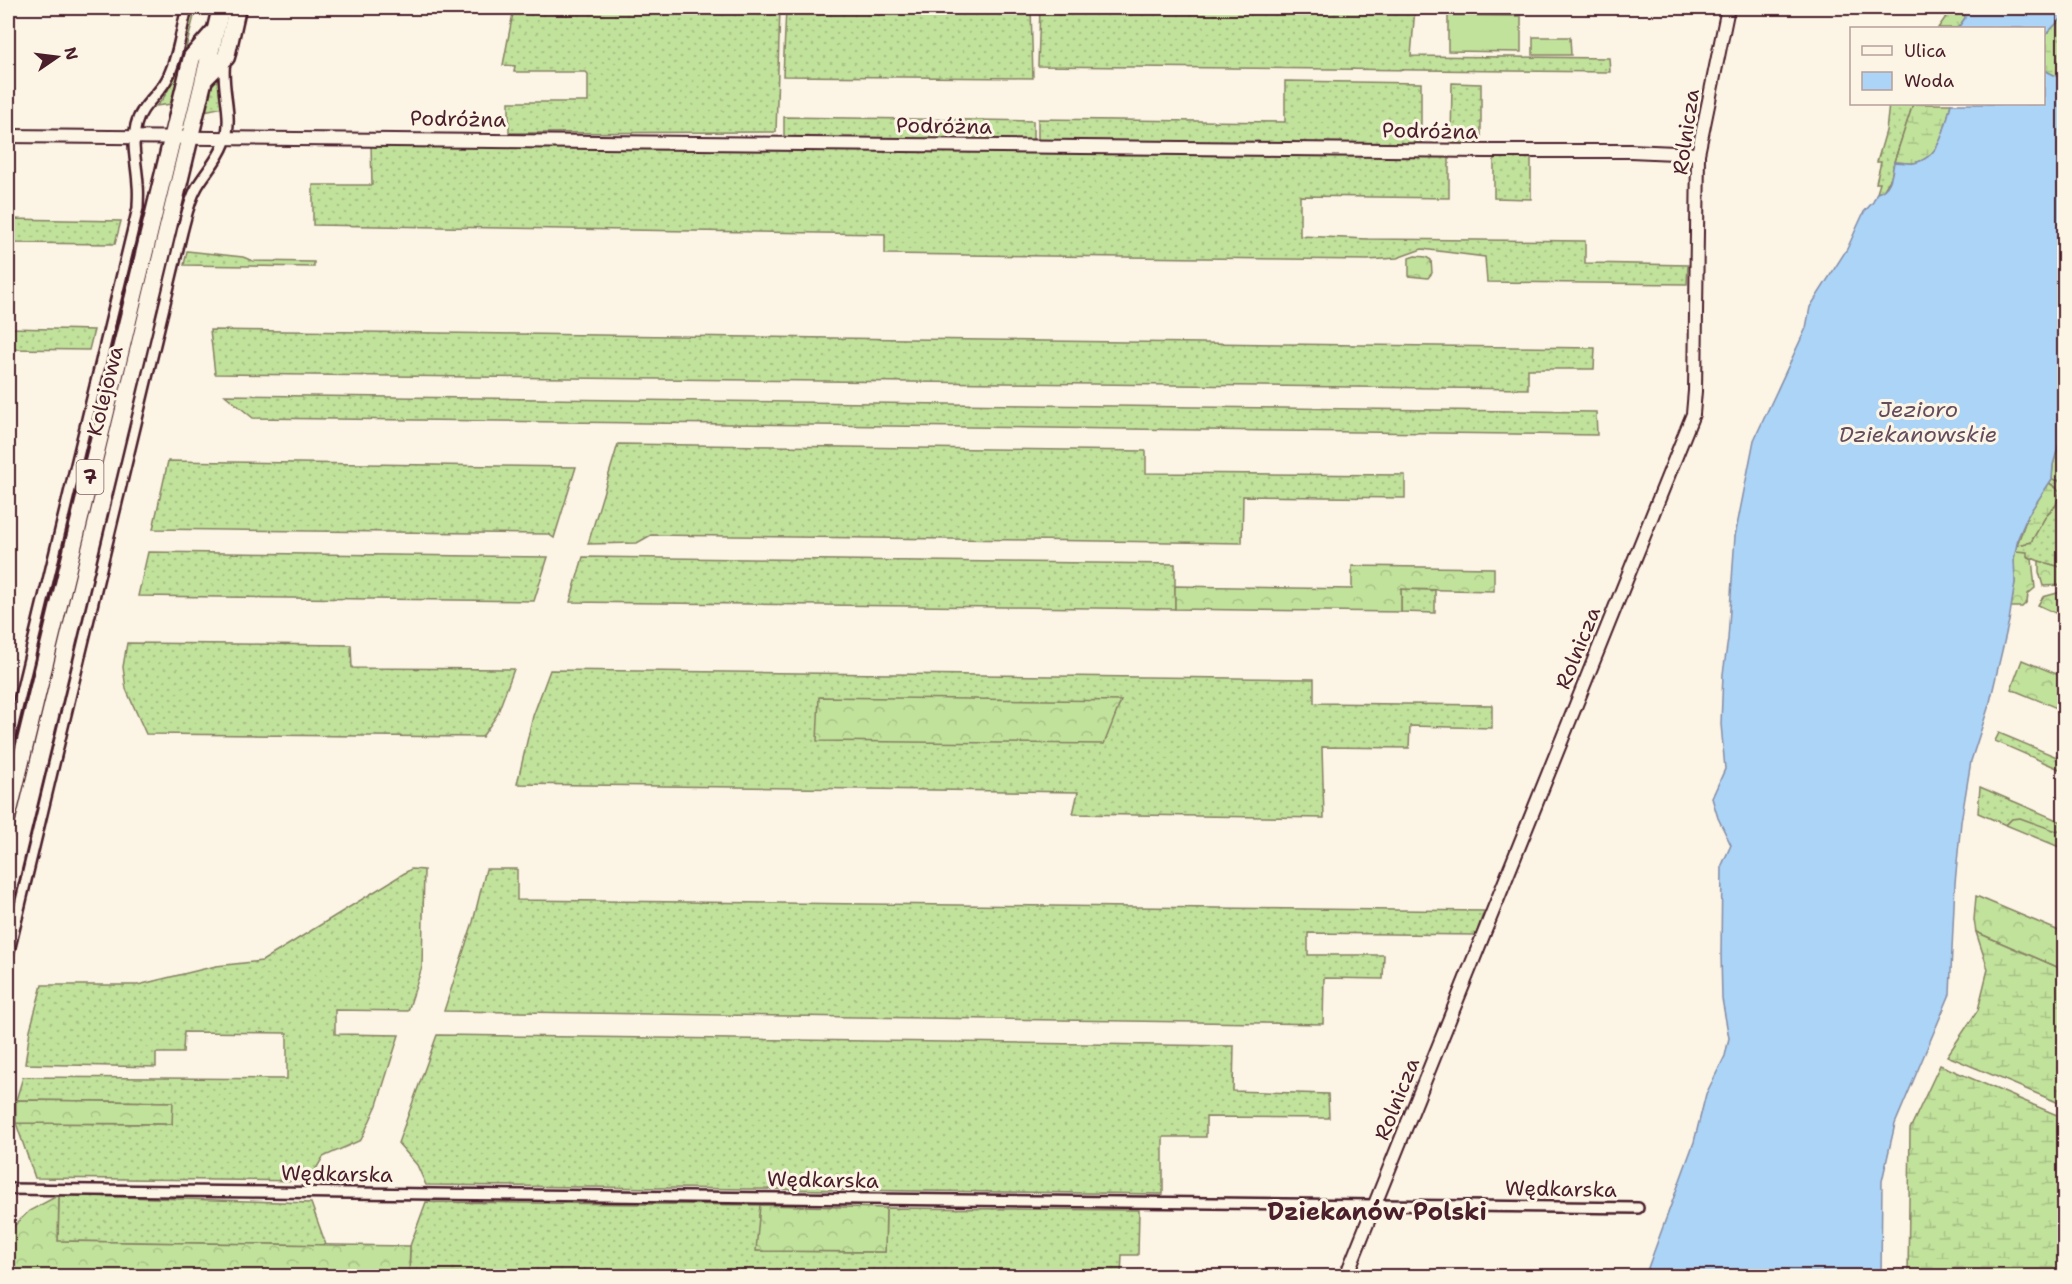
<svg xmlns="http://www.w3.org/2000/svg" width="2072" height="1284" viewBox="0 0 2072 1284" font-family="'Shantell Sans',sans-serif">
	<defs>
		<pattern id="grass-dots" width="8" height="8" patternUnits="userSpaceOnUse" patternTransform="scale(1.5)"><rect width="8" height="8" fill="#c1e29b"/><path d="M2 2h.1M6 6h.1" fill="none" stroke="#a7c186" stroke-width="1.8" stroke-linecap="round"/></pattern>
		<pattern id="forest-crowns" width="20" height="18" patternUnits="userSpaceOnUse" patternTransform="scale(1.5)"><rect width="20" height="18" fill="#c1e29b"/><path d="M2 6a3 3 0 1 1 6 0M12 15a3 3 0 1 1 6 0" fill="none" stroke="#a7c186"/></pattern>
		<pattern id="wetland-marsh" width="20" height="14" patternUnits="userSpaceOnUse" patternTransform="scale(1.5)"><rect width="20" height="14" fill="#c1e29b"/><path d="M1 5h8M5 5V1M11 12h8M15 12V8" fill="none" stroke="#a7c186"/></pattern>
	</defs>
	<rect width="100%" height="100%" fill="#fcf5e5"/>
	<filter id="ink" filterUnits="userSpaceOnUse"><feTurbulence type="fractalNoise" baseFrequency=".0167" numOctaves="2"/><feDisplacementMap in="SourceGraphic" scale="12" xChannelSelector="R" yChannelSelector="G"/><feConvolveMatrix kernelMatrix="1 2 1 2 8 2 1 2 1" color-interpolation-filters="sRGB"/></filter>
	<g filter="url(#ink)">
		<!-- grass -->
		<g fill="url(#grass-dots)" stroke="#868063" stroke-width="1.5">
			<path d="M191,8H196L172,104L156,106C177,90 184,33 191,8Z"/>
			<path d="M229,8L224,107L204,111Z"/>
			<path d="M514,8H780L776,132L509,133V102H588V74L586,72H514L515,66L503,65Z"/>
			<path d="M786,8H1031L1033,78L783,76Z"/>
			<path d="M1040,8H1415L1411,56L1609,58L1610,72L1038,66Z"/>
			<path d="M1285,81L1421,83V144L1038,140V119L1285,122Z"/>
			<path d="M1452,83L1481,84V144H1451Z"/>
			<path d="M1889,104H1913L1894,162L1891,178L1883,191L1877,193L1880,183H1876L1881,162H1877L1886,131Z"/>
			<path d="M784,117L1033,121V140L784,137Z"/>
			<path d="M371,144L1449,156V198L1300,196V236L1368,239L1585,241V263L1688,265L1687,284L1487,282L1485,257L1422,249L1397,258L1368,260L885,254V234L313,225V185H372Z"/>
			<path d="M1494,156L1531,157V199L1494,198Z"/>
			<path d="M8,219L121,221L115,244L8,243Z"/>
			<path d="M187,251L243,257L253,261L314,262V267L184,265Z"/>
			<path d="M8,328L94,330L89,350L8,349Z"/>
			<path d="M210,330L1595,348L1594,369H1528V389L215,374Z"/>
			<path d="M225,395L1596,412L1597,435L253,418Z"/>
			<path d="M618,444L1146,451V473L1405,475V498L1243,496L1242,543L651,535L637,543L588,544Z"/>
			<path d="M168,461L576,467L554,538L548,534L153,529Z"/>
			<path d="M2052,479L2064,482V568L2039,561L2015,551L2017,545L2031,542L2047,514L2056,505V487L2049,483Z"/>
			<path d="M148,552L548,557L534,601L138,596Z"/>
			<path d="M583,557L1175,564V609L570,602Z"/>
			<path d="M1401,589L1435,590V613L1401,612Z"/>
			<path d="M127,643L351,645L352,668L514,669L497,715L482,737L146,734L126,689L123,667Z"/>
			<path d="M550,670L1314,679V703L1492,705V728L1410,726L1409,748L1322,747L1324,818L1073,814L1078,792L517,784L533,716Z"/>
			<path d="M1999,733L2064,760V771L1995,741Z"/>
			<path d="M1980,787L2064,823V829L2057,831L2012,819L2006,825L1978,813Z"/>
			<path d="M411,869L424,870L422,967L408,1011L335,1010V1034L399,1035L377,1105L361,1140L323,1157L309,1181L35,1178L16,1123L172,1124V1102L16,1100L23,1077L287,1079V1033L184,1032L183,1053H156V1067L25,1064L30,1030L42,985H138L216,966L262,961Z"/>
			<path d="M486,869H517V900L1484,911L1476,935L1308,933V955H1384L1383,979L1324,978L1323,1024L444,1011L473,922Z"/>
			<path d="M437,1035L1234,1046L1233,1091L1328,1094L1329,1118L1206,1117V1137H1163V1194L426,1185L417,1165L398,1143Z"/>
			<path d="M59,1195L311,1203L326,1245L58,1241Z"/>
			<path d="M426,1202L760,1205L757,1251L885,1252L886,1208L1139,1210L1138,1255H1122L1121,1276H409L410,1246Z"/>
		</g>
		<!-- forest -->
		<g fill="url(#forest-crowns)" stroke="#868063" stroke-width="1.5">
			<path d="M1415,256L1426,257L1431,260L1432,273L1428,278L1409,276V258Z"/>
			<path d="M2015,551L2027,552V557L2032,559L2035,588L2028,594L2027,602L2022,607H2011L2015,582L2014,560Z"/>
			<path d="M2039,561L2064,568V585L2043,586L2039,572Z"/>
			<path d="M1352,566L1494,568V591L1401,589V612L1175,609V586L1352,589Z"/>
			<path d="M2061,592L2064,593V617L2038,605L2043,597Z"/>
			<path d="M2022,660L2064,677V711L2011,689Z"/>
			<path d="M819,697L1121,701L1104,744L817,741Z"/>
			<path d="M2020,818L2056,831L2064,829V849L2006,825L2012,819Z"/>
			<path d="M1976,896L2064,933V970L1976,932L1974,920Z"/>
			<path d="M16,1100L173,1102L172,1124L16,1123Z"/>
			<path d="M59,1195L58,1241L410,1246L409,1276H8V1232L29,1211Z"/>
			<path d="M760,1205L886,1208L885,1252L756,1251Z"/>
		</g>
		<!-- wetland -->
		<g fill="url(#wetland-marsh)" stroke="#868063" stroke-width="1.5">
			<path d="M1952,8H1959L1964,12L1965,18L1958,28H1938Z"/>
			<path d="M2064,16V80L2044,70V36Z"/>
			<path d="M1913,104H1951C1945,126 1941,158 1914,163C1908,164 1900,162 1894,162Z"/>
			<path d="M2064,426V482L2052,479L2053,465Z"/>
			<path d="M2049,483L2060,491L2056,505L2047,514L2031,542L2017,545L2028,515Z"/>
			<path d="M1976,932L2064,970V1105L1947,1056L1978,1010L1988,969Z"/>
			<path d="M1940,1065L2064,1118V1276H1908L1910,1129Z"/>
		</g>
		<!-- garden -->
		<g fill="#c1e29b" stroke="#868063" stroke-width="1.5">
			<path d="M1448,15L1521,16V52L1448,51Z"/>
			<path d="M1533,37H1570L1571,55H1533Z"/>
		</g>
		<!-- water -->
		<g fill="#acd4f6" stroke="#858ca5" stroke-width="1.5">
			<path d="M1959,8H2064V16L2044,36V28H1958L1965,18L1964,12Z"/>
			<path d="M2044,70L2064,80V426L2053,465L2052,479L2028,515L2018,538L2014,559L2015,582L2009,621L1990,702L1971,761L1961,822L1955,883L1950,994L1895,1124L1882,1181L1881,1276H1645L1694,1142L1706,1094L1725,1056L1729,1038L1722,999L1721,954L1722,865L1731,845L1718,818L1712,798L1725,769L1721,724L1723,674L1728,639L1735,536L1754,440L1806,328L1810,307L1847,249L1857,227L1864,212L1873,202L1877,193C1891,190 1892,174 1894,162C1900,162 1908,164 1914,163C1941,158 1945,126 1951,104H2044Z"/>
		</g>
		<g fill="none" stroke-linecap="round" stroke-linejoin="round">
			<defs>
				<g id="street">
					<path d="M8,746L138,208C138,201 139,193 138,185C137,164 131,146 136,125C141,105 158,96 167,79C178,58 181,30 187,8"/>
					<path d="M8,955L182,232C186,217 189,201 197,187C205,173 218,160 224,144C235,116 220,89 225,60"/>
					<path d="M8,1189L1638,1208"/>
				</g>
				<g id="secondary">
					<path d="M8,136L1486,151H1630L1698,154"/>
					<path d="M1346,1276L1693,414L1695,391L1698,154L1728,8"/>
				</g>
				<g id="highway">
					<path d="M204,79L226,57L237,8"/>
					<path d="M8,815L192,57L213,33"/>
					<path d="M8,889L221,8"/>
				</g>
			</defs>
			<!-- street casing -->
			<use href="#street" stroke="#4a1f2b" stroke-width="14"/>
			<!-- secondary casing -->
			<use href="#secondary" stroke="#4a1f2b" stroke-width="16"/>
			<!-- highway casing -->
			<use href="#highway" stroke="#4a1f2b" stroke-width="21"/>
			<!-- street -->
			<use href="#street" stroke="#fcf5e5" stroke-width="9"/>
			<!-- secondary -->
			<use href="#secondary" stroke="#fcf5e5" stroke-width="12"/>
			<!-- highway -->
			<use href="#highway" stroke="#fcf5e5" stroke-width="16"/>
		</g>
	</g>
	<g text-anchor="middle" stroke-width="6" stroke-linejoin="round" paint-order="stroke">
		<!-- shield labels -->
		<rect fill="#fcf5e5" stroke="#7f5f63" stroke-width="1.5" x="76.5" y="460" width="27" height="34" rx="4.5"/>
		<g font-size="20" font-weight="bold" fill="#4a1f2b">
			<text x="90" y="484">7</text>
		</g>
		<!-- street labels -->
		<g font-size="21" fill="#4a1f2b" stroke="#fcf5e5">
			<text transform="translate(458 119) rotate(1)" y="7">Podróżna</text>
			<text transform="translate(944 126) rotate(1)" y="7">Podróżna</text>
			<text transform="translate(1430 131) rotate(1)" y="7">Podróżna</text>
			<text transform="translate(1686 132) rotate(-82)" y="7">Rolnicza</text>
			<text transform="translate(105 391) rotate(-76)" y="7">Kolejowa</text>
			<text transform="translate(1578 648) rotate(-68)" y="7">Rolnicza</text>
			<text transform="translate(1397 1099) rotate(-68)" y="7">Rolnicza</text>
			<text transform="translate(337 1174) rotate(1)" y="7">Wędkarska</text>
			<text transform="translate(823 1180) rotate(1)" y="7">Wędkarska</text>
			<text transform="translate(1561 1189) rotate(1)" y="7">Wędkarska</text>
		</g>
		<!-- water labels -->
		<g font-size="22" font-style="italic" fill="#624c5e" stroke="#fcf5e5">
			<text x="1918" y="417">Jezioro<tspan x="1918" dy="25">Dziekanowskie</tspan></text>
		</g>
		<!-- quarter labels -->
		<g font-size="24" font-weight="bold" fill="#4a1f2b" stroke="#fcf5e5">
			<text x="1377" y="1220">Dziekanów Polski</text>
		</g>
	</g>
	<!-- margin -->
	<rect width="2072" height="1284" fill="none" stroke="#fcf5e5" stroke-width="30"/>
	<rect x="15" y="15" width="2042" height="1254" fill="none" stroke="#4a1f2b" stroke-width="2" filter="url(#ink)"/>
	<!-- legend -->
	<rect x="1850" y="27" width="195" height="78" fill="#fcf5e5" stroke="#b59f9b" stroke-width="1.5"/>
	<rect x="1862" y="46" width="30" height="9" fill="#fcf5e5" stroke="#b59f9b" stroke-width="1.5"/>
	<text x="1904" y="57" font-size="18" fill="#4a1f2b">Ulica</text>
	<rect x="1862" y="72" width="30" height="18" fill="#acd4f6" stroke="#b59f9b" stroke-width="1.5"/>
	<text x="1904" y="87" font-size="18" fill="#4a1f2b">Woda</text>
	<!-- north arrow -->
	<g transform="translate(57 57) rotate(76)" stroke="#fcf5e5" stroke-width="4.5" paint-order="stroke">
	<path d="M0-4.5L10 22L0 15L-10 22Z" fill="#4a1f2b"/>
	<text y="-9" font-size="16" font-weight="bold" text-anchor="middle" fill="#4a1f2b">N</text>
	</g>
</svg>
